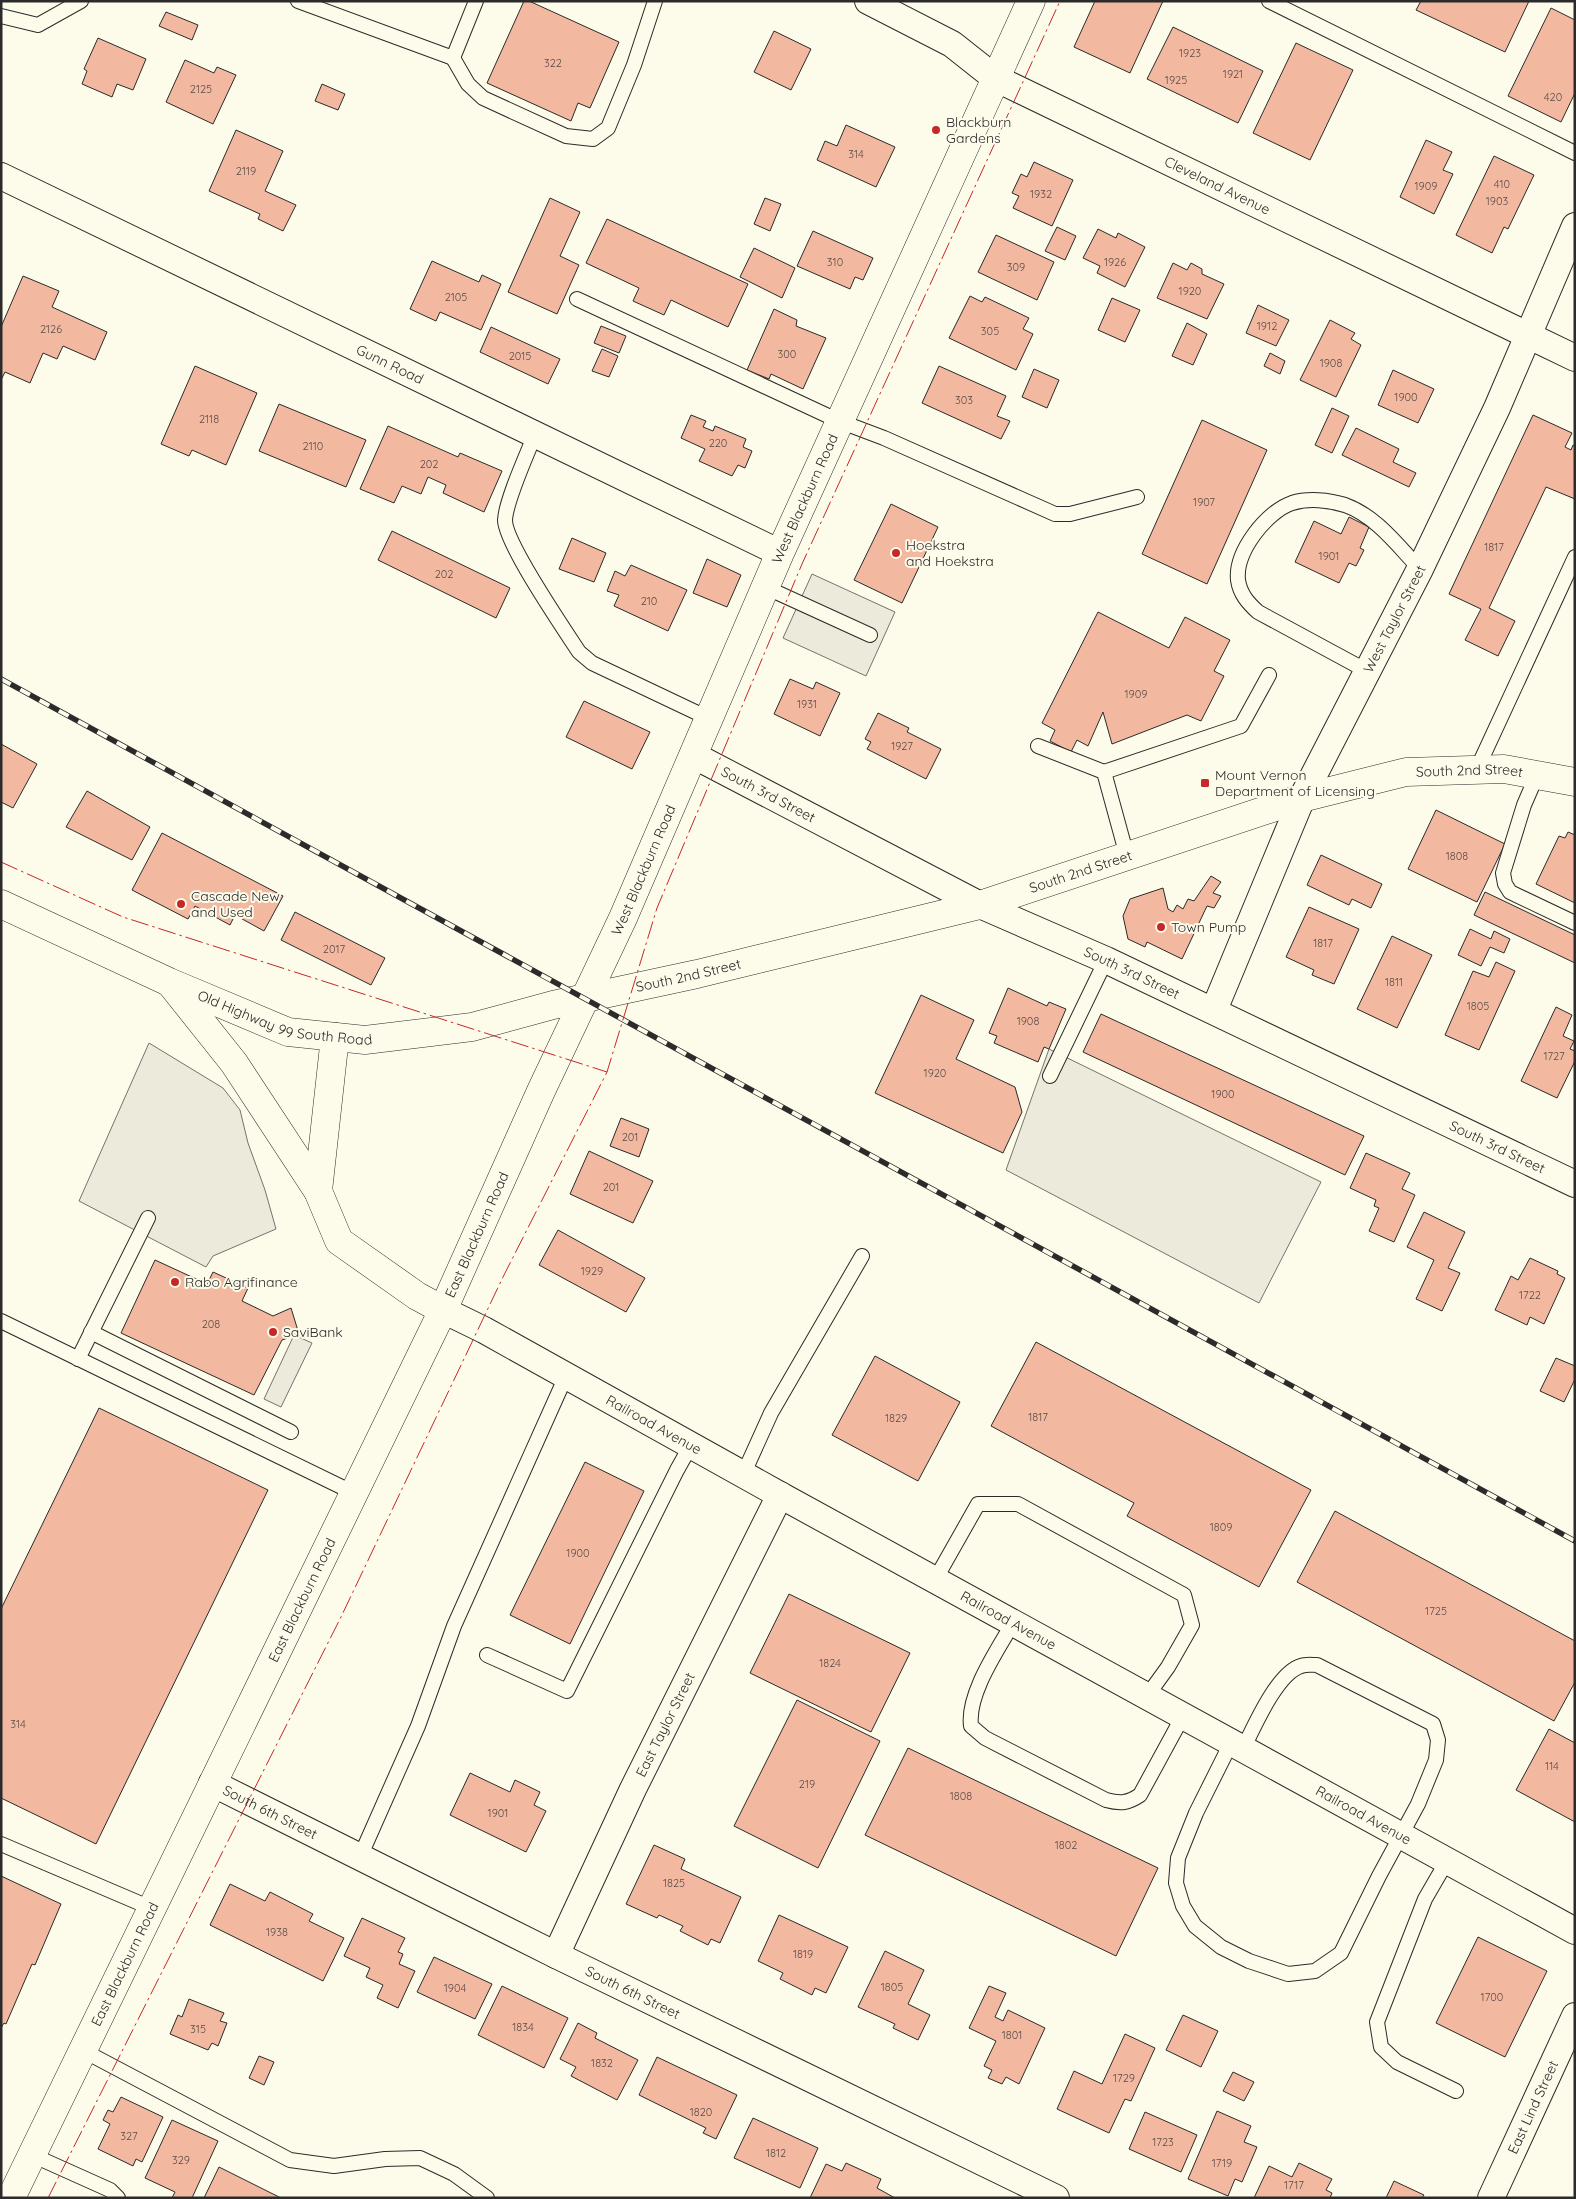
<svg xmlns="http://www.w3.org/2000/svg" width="1576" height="2199" viewBox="0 0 1576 2199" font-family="Quicksand,sans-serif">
	<rect width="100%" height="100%" fill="#fdfbea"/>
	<!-- parking -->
	<g fill="#eceadb" stroke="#74746e">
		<path d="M812,574L895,612L866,676L783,638Z"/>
		<path d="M149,1043L223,1088L240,1110L248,1143L265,1190L276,1229L213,1256L206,1267L79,1201Z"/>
		<path d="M1049,1049L1321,1182L1259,1303L1006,1170Z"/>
		<path d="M294,1335L312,1343L281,1407L264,1399Z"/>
	</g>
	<!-- building -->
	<g fill="#f2b8a0" stroke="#2b2b2b">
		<path d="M524,1H529L619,42L590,108L578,103L571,121L487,83Z"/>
		<path d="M1095,1H1163L1130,73L1074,47Z"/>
		<path d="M1421,1H1529L1505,52L1416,10Z"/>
		<path d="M1551,8L1575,20V93L1561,122L1508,96Z"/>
		<path d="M166,12L198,25L192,40L159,26Z"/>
		<path d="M1173,27L1263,71L1238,123L1147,79Z"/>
		<path d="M774,31L811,49L791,90L754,72Z"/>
		<path d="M98,38L146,59L133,90L117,84L112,97L82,84L87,71L84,69Z"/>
		<path d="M1296,43L1353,70L1310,160L1253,133Z"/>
		<path d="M185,60L214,73L217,67L236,75L213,124L166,102Z"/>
		<path d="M322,84L345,94L338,110L315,101Z"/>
		<path d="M846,125L895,147L876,187L817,160L825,141L837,146Z"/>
		<path d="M236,130L283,151L265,191L296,205L283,231L258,219L260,214L209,191Z"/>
		<path d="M1426,140L1452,152L1443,170L1453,174L1434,214L1400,197Z"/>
		<path d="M1494,156L1534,175L1508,229L1504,227L1492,253L1456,235Z"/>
		<path d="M1034,162L1073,180L1052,226L1013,208L1019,196L1012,193L1021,174L1027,177Z"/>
		<path d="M550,198L580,212L560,256L579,265L557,314L508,292Z"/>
		<path d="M765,198L781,204L770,231L754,224Z"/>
		<path d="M607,219L748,284L728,327L671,300L664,315L633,301L639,288L586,263Z"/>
		<path d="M1057,227L1076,236L1065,260L1045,251Z"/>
		<path d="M1098,229L1116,238L1118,233L1145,247L1125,287L1097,273L1100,266L1083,258Z"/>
		<path d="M813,231L873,258L863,280L855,277L850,289L797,266Z"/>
		<path d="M996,235L1054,262L1037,300L978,272Z"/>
		<path d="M754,248L795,268L782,298L740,277Z"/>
		<path d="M432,261L479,282L482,275L501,284L481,330L440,312L436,321L410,309Z"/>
		<path d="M1173,263L1187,270L1191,263L1202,269V274L1224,284L1207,319L1157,298Z"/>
		<path d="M23,276L59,291L52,307L107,332L95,360L63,346L57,359L43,353L30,383L5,372L1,380V327Z"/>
		<path d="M970,296L982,302L985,297L1029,318L1023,329L1033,334L1016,370L949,338Z"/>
		<path d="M1112,298L1140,310L1125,342L1098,330Z"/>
		<path d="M1258,305L1289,320L1276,346L1246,333Z"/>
		<path d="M774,309L797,320L796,326L826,338L803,389L771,374L769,379L747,370Z"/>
		<path d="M1330,320L1355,333L1351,339L1361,345L1336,397L1300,380Z"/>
		<path d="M1187,323L1207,334L1193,365L1172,356Z"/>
		<path d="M601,326L626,336L619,353L594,343Z"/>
		<path d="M491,327L560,359L548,384L480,352Z"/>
		<path d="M602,349L618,356L609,377L592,371Z"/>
		<path d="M1270,353L1285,361L1280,374L1264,366Z"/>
		<path d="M195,366L257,393L226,465L192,450L189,456L161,444Z"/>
		<path d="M939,366L1006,396L997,416L1010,421L1001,439L922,403Z"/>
		<path d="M1034,369L1059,380L1047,408L1022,397Z"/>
		<path d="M1393,370L1434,389L1418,423L1378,405Z"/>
		<path d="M279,404L366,440L346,487L259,451Z"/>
		<path d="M1332,408L1349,416L1332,453L1315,445Z"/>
		<path d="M691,415L706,421L703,427L713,431L715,426L746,439L743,447L752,451L745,468L738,465L732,476L699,461L705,449L681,438Z"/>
		<path d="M1533,415L1572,433L1565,447L1571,450L1573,445L1575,446V499L1546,487L1489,608L1515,621L1498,656L1465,640L1481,609L1449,594Z"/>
		<path d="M1202,420L1267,450L1207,584L1142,554Z"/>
		<path d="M388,426L458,457L460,453L502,471L484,512L443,493L446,485L428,477L421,494L402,486L394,503L360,489Z"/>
		<path d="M1356,428L1399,449L1393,462L1416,473L1409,487L1342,455Z"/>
		<path d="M891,504L938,527L902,603L854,580Z"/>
		<path d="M1349,517L1369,527L1360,548L1364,550L1356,566L1349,563L1339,583L1295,562L1314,521L1341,534Z"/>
		<path d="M392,531L510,588L496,618L378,560Z"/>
		<path d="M572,538L606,553L594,582L559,569Z"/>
		<path d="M707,559L741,575L727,607L693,593Z"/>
		<path d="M631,565L687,590L668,631L614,606L619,595L607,591L615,571L625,576Z"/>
		<path d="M1098,612L1169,648L1185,617L1230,640L1214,671L1224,676L1201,721L1187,715L1112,744L1103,712L1088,746L1077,740L1071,752L1050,741L1055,730L1042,723Z"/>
		<path d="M790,679L813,689L816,682L840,693L820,736L774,714Z"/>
		<path d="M584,701L650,732L632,769L566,737Z"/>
		<path d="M878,713L909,728L907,732L941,749L926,779L867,749L871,742L865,739Z"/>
		<path d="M1,744L37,764L13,808L1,802Z"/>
		<path d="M87,791L150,827L132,860L66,827Z"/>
		<path d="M1436,810L1505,844L1477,902L1408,869Z"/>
		<path d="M1568,832L1575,835V903L1536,884L1559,836L1565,838Z"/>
		<path d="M162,833L283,896L264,931L235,915L230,925L195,906L188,919L132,890Z"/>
		<path d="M1321,855L1382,884L1371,908L1352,899L1349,905L1307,885Z"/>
		<path d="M1211,876L1221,882L1213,893L1221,896L1214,908L1207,906L1182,959L1147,942L1145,947L1128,939L1123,916L1130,899L1163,888L1168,909L1173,912L1177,905L1183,909L1188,899L1194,901Z"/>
		<path d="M1485,892L1575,935V963L1474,915Z"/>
		<path d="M1309,907L1359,929L1334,984L1312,975L1314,970L1286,957Z"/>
		<path d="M295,912L385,958L371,985L281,940Z"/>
		<path d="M1470,929L1491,939L1494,931L1510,939L1504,953L1490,947L1481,966L1458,955Z"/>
		<path d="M1392,936L1432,955L1397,1028L1357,1009Z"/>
		<path d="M1496,962L1515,971L1479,1050L1445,1035L1473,971L1489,977Z"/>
		<path d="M1008,988L1047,1006L1049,1002L1066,1009L1049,1049L1044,1047L1038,1062L994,1043L997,1036L989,1033Z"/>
		<path d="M921,995L974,1020L956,1059L1015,1087L1022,1112L1003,1153L875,1093Z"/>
		<path d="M1556,1007L1572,1015L1563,1036L1574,1041L1570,1049L1575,1051V1061L1557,1098L1521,1081Z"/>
		<path d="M1101,1014L1364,1136L1345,1175L1083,1052Z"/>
		<path d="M621,1118L649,1129L639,1157L610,1146Z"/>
		<path d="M589,1151L653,1181L633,1223L570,1194Z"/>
		<path d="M1366,1153L1410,1173L1402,1189L1415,1195L1394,1242L1369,1231L1379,1208L1374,1206L1376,1200L1350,1188Z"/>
		<path d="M1424,1212L1465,1232L1448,1268L1460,1273L1442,1311L1416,1299L1434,1260L1407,1247Z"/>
		<path d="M558,1230L645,1278L626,1312L539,1265Z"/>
		<path d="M1530,1258L1558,1271L1557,1274L1565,1278L1544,1324L1530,1317L1527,1325L1495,1310L1511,1276L1518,1280Z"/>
		<path d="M155,1260L207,1284L213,1272L248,1288L242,1301L273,1316L291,1308L299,1334L282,1340L254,1395L121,1333Z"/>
		<path d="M1036,1342L1311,1490L1259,1587L1127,1516L1134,1503L991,1426Z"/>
		<path d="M875,1356L960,1402L918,1481L832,1435Z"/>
		<path d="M1556,1358L1575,1366V1379L1564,1402L1540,1391Z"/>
		<path d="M99,1408L268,1490L96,1844L1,1798V1609Z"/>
		<path d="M585,1462L644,1491L570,1644L510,1615Z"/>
		<path d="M1335,1511L1575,1641V1682L1554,1721L1297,1582Z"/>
		<path d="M789,1594L910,1653L871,1732L750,1673Z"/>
		<path d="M797,1700L880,1741L818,1868L734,1826Z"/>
		<path d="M1549,1729L1575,1743V1822L1516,1790Z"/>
		<path d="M908,1748L1158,1868L1116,1956L865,1835Z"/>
		<path d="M470,1773L510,1792L515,1780L540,1792L534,1805L546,1811L526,1852L450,1815Z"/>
		<path d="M654,1845L685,1859L681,1869L741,1897L720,1943L711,1939L708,1945L680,1931L683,1926L659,1915L657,1918L626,1904Z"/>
		<path d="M1,1876L61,1904L35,1965L32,1964L6,2024L4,2023L1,2028Z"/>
		<path d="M230,1884L265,1901L270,1892L313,1914L309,1921L344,1938L323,1981L210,1925Z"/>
		<path d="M779,1915L848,1947L826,1993L815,1988L812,1995L780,1979L783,1973L758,1961Z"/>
		<path d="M362,1918L405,1938L398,1952L403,1954L399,1964L415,1971L398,2008L377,1998L383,1985L366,1977L370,1968L344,1956Z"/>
		<path d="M1478,1937L1547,1971L1505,2057L1436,2023Z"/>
		<path d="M885,1951L924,1970L908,2004L930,2015L918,2040L893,2028L895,2024L858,2007Z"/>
		<path d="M434,1957L492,1984L475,2019L417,1992Z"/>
		<path d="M502,1986L568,2018L544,2068L478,2035Z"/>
		<path d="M989,1986L1006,1993L995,2017L1003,2021L1008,2010L1045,2028L1019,2084L1006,2077L1002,2084L988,2078L992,2070L984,2066L996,2041L969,2028Z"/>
		<path d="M189,1999L224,2013L220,2021L227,2023L218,2046L212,2043L208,2050L170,2034L178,2015L182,2017Z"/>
		<path d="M1183,2015L1218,2031L1201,2067L1166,2050Z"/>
		<path d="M578,2023L597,2033L595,2038L638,2060L617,2100L571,2076L576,2067L560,2059Z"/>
		<path d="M1125,2034L1155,2048L1131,2101L1125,2099L1109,2133L1057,2109L1074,2071L1102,2084Z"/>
		<path d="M259,2056L274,2062L264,2085L249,2078Z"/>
		<path d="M657,2057L737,2095L716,2139L703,2133L706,2128L639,2095Z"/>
		<path d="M1233,2072L1254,2082L1244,2101L1223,2091Z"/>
		<path d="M121,2097L163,2117L142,2162L136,2159L133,2166L98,2149L110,2124L103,2120L108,2110L113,2112Z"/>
		<path d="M1217,2111L1251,2126L1244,2142L1257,2147L1242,2182L1235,2179L1228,2196L1188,2179Z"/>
		<path d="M1145,2112L1197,2135L1181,2172L1129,2149Z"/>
		<path d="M753,2118L818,2148L800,2188L734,2158Z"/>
		<path d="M172,2120L218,2141L192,2198H172L175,2192L145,2178Z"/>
		<path d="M846,2163L881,2179L877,2188L895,2198H810L826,2164L842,2171Z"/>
		<path d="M1299,2163L1332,2179L1326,2190L1332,2193L1330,2198H1254L1269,2166L1292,2177Z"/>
		<path d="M219,2167L281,2198H204Z"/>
		<path d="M1394,2181L1424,2195L1422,2198H1386Z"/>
	</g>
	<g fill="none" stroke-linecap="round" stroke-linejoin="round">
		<defs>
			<g id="service">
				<path d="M298,1L453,58L476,1"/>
				<path d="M1269,1L1575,153"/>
				<path d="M1,16L38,25L81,1"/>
				<path d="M453,58L468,84L483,98L566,136L593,139L608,128L634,65L655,1"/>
				<path d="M577,299L839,421L884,438L1055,514H1070L1137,497"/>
				<path d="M535,434C527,455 506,500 505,520C505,543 564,629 579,652L592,663L708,718"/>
				<path d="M765,587L870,635"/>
				<path d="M1367,671L1258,612C1248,603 1240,594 1238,580C1235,552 1266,512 1292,503C1308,498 1329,500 1345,505C1376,516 1398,546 1420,569"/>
				<path d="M1038,746L1104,772L1127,856"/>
				<path d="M1477,769L1575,557"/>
				<path d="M1104,772L1241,726L1269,675"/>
				<path d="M1537,775L1524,805L1503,873L1505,884L1510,892L1575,923"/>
				<path d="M1050,1076L1106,960"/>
				<path d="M1,1321L354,1493"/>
				<path d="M91,1332L291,1432"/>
				<path d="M78,1359L148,1218"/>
				<path d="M743,1475L771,1413L862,1256"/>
				<path d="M935,1580L978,1504H1018L1184,1595L1192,1625L1168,1667L1147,1696"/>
				<path d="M1013,1623C997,1651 967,1694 971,1726L985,1738L1106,1800C1121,1804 1128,1803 1140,1795L1183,1716"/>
				<path d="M487,1655L567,1691L677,1470L691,1445"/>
				<path d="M1231,1743L1196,1813L1178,1858L1176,1883L1183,1906L1195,1926L1221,1947L1249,1961L1288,1974L1315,1971L1341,1953L1379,1876L1418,1804L1436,1760L1438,1740L1433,1724L1317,1665C1312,1665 1306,1664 1301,1666C1277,1673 1254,1727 1243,1749"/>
				<path d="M1,1844L151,1908"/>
				<path d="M360,1857L418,1726L454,1626L566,1376"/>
				<path d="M1447,1861L1425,1899L1377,2022L1381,2047L1397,2062L1456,2091"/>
				<path d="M82,2050L290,2160L334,2166L385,2159L420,2158L454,2174L487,2198"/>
				<path d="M32,2155L110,2190L118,2198"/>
			</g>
			<g id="minor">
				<path id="s1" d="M868,1L952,44L995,78L1575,358"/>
				<path id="s2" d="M1,176L780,553"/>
				<path id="s3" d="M693,755L980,905L1106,960L1575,1184"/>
				<path id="s4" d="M1214,1010L1302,798L1420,569L1497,408L1575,226"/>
				<path id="s5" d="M443,1310L484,1330L780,1495L1575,1931"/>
				<path id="s6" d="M212,1783L556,1955L1056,2198"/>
				<path id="s7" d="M556,1955L633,1789L780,1495"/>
				<path id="s8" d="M1491,2198L1575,2016"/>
			</g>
			<g id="tertiary">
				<path id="s9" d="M1,904L169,982L288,1032L365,1040L472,1027L553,1005L697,974L980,905L1302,798L1406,772L1504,769L1575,782"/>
				<path d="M171,984L234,1063L318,1191L339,1241L417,1296L443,1310"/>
				<path d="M318,1191L335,1037"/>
				<path id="s10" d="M11,2198L443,1310L541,1091L623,918L780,553L1031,1"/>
			</g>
		</defs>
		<!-- service casing -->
		<use href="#service" stroke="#2b2b2b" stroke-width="16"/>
		<!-- minor casing -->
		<use href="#minor" stroke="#2b2b2b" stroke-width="28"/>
		<!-- tertiary casing -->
		<use href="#tertiary" stroke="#2b2b2b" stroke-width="29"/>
		<!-- service -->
		<use href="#service" stroke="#fdfbea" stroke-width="14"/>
		<!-- minor -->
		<use href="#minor" stroke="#fdfbea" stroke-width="26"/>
		<!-- tertiary -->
		<use href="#tertiary" stroke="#fdfbea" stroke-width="28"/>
		<defs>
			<path id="rail" d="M1,679L1575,1541"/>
		</defs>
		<!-- rail casing -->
		<use href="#rail" stroke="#2b2b2b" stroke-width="5.5"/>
		<!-- rail -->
		<use href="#rail" stroke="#fdfbea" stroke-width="4" stroke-dasharray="11" stroke-linecap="butt"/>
		<!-- power -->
		<g stroke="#c62828" stroke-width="1" stroke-dasharray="18 4 2.5 4" stroke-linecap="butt">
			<path d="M1,862L123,917L607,1072"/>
			<path d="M48,2198L341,1617L503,1277L607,1072L657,908L802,564L1060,1"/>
		</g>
	</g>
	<!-- markers -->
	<g fill="#c62828" stroke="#fdfbea" stroke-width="2">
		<circle cx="936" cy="130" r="5"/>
		<circle cx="896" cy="553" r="5"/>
		<rect x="1200" y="778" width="10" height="10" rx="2.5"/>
		<circle cx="181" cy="904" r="5"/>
		<circle cx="1161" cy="927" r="5"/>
		<circle cx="175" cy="1282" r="5"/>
		<circle cx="273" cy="1332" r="5"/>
	</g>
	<g text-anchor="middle" stroke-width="4" stroke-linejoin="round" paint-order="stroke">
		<!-- number labels -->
		<g font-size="11" fill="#5d4e48">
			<text x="1190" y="57">1923</text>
			<text x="553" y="67">322</text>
			<text x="1233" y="78">1921</text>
			<text x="1176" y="84">1925</text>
			<text x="201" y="93">2125</text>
			<text x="1553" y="101">420</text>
			<text x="856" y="158">314</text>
			<text x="246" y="175">2119</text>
			<text x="1502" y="188">410</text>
			<text x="1426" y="190">1909</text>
			<text x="1041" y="198">1932</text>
			<text x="1497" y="205">1903</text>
			<text x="835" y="266">310</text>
			<text x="1115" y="266">1926</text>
			<text x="1016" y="271">309</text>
			<text x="1190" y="295">1920</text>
			<text x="456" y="301">2105</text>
			<text x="1267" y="330">1912</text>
			<text x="51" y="333">2126</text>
			<text x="990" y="335">305</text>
			<text x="787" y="358">300</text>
			<text x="520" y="360">2015</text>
			<text x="1331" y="367">1908</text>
			<text x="1406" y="401">1900</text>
			<text x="964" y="404">303</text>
			<text x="209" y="423">2118</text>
			<text x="718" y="447">220</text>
			<text x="313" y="450">2110</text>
			<text x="429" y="468">202</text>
			<text x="1204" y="506">1907</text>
			<text x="1494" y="551">1817</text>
			<text x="1329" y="560">1901</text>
			<text x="444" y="578">202</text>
			<text x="649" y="605">210</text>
			<text x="1136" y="698">1909</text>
			<text x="807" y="708">1931</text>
			<text x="902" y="750">1927</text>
			<text x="1457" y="860">1808</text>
			<text x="1323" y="947">1817</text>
			<text x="334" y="953">2017</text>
			<text x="1394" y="986">1811</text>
			<text x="1478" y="1010">1805</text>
			<text x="1028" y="1025">1908</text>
			<text x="1554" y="1060">1727</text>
			<text x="935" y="1077">1920</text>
			<text x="1223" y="1098">1900</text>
			<text x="630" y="1141">201</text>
			<text x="611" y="1191">201</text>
			<text x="592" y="1275">1929</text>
			<text x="1530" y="1299">1722</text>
			<text x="211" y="1328">208</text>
			<text x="1038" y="1421">1817</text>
			<text x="896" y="1422">1829</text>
			<text x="1221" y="1531">1809</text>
			<text x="578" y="1557">1900</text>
			<text x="1436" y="1615">1725</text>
			<text x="830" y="1667">1824</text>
			<text x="18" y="1728">314</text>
			<text x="1552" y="1770">114</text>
			<text x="807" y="1788">219</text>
			<text x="961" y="1800">1808</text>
			<text x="498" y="1817">1901</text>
			<text x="1066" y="1849">1802</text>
			<text x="674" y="1887">1825</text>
			<text x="277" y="1936">1938</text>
			<text x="803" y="1958">1819</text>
			<text x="892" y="1991">1805</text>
			<text x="455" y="1992">1904</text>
			<text x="1492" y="2001">1700</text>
			<text x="523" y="2031">1834</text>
			<text x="198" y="2033">315</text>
			<text x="1012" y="2039">1801</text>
			<text x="602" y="2067">1832</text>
			<text x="1124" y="2082">1729</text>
			<text x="701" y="2116">1820</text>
			<text x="129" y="2140">327</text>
			<text x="1163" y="2146">1723</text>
			<text x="776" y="2157">1812</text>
			<text x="181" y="2164">329</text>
			<text x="1222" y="2167">1719</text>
			<text x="1294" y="2189">1717</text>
		</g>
		<!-- poi labels -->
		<g font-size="14" fill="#2b2b2b" stroke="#fdfbea" text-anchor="start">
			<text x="946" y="127">Blackburn<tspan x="946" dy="16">Gardens</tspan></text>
			<text x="906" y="550">Hoekstra<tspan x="906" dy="16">and Hoekstra</tspan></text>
			<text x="1215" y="780">Mount Vernon<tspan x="1215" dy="16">Department of Licensing</tspan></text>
			<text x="191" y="901">Cascade New<tspan x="191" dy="16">and Used</tspan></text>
			<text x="1171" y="932">Town Pump</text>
			<text x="185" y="1287">Rabo Agrifinance</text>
			<text x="283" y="1337">SaviBank</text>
		</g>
		<!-- street labels -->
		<g font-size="14" fill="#2b2b2b" stroke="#fdfbea">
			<text dy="5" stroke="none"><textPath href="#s1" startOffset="396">Cleveland Avenue</textPath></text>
			<text dy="5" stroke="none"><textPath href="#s2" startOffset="432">Gunn Road</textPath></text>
			<text dy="5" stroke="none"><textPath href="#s10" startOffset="1876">West Blackburn Road</textPath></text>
			<text dy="5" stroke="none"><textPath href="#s4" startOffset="431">West Taylor Street</textPath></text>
			<text dy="5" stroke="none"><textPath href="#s9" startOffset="1532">South 2nd Street</textPath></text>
			<text dy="5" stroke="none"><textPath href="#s3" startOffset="85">South 3rd Street</textPath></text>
			<text dy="5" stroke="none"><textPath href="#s10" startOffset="1471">West Blackburn Road</textPath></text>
			<text dy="5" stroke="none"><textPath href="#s9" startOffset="1128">South 2nd Street</textPath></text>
			<text dy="5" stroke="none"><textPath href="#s3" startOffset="490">South 3rd Street</textPath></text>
			<text dy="5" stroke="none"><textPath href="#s9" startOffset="722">South 2nd Street</textPath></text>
			<text dy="5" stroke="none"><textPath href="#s9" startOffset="308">Old Highway 99 South Road</textPath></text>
			<text dy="5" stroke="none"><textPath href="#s3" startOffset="895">South 3rd Street</textPath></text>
			<text dy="5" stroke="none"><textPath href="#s10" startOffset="1070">East Blackburn Road</textPath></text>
			<text dy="5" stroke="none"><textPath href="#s5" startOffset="240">Railroad Avenue</textPath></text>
			<text dy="5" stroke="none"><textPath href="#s10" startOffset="665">East Blackburn Road</textPath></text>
			<text dy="5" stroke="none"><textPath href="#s5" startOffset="645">Railroad Avenue</textPath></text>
			<text dy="5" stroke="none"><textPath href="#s7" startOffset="255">East Taylor Street</textPath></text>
			<text dy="5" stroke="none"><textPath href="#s6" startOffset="65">South 6th Street</textPath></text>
			<text dy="5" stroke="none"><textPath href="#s5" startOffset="1050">Railroad Avenue</textPath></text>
			<text dy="5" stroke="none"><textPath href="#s10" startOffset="260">East Blackburn Road</textPath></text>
			<text dy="5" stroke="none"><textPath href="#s6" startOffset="470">South 6th Street</textPath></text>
			<text dy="5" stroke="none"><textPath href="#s8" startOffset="100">East Lind Street</textPath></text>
		</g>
	</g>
	<!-- border -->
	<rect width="1576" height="2199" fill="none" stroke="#2b2b2b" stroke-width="5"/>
</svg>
